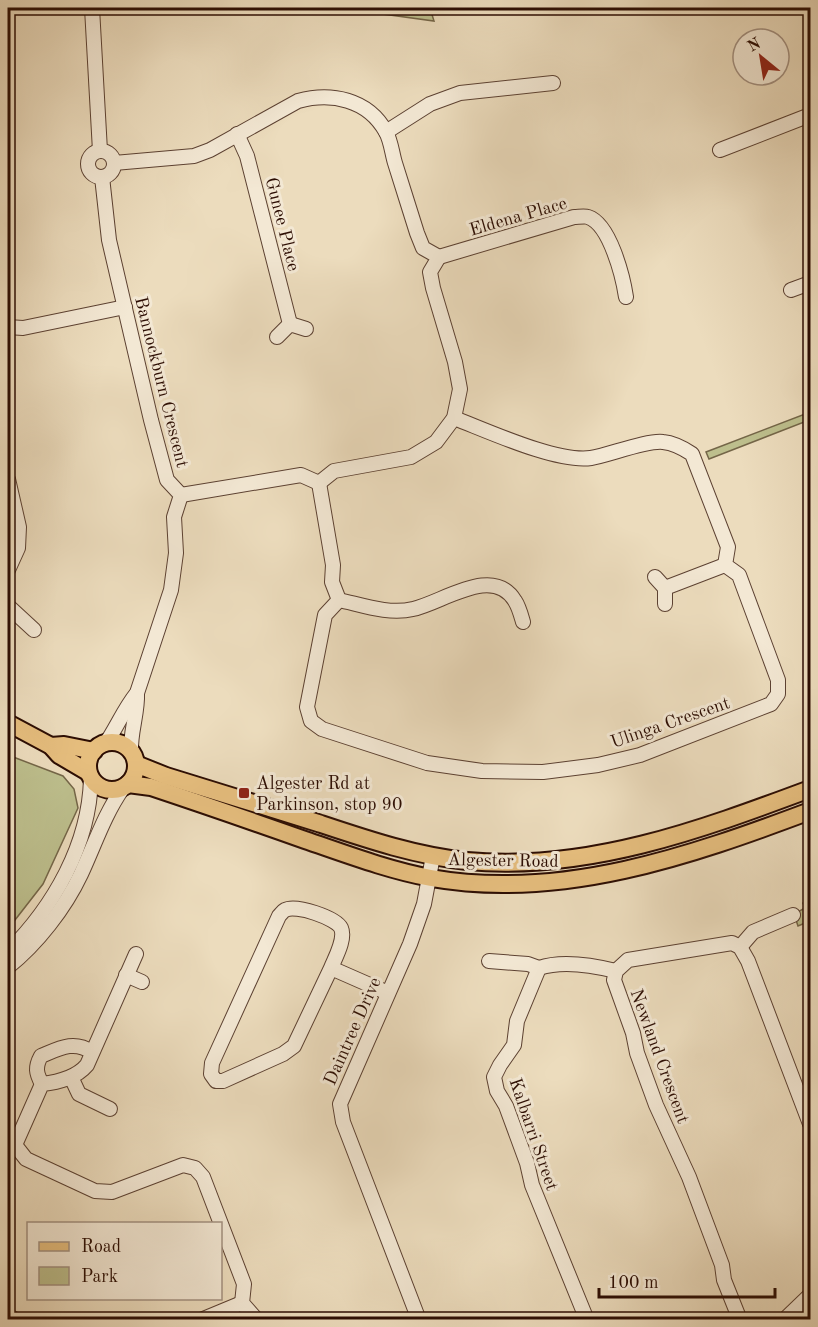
<svg xmlns="http://www.w3.org/2000/svg" width="818" height="1327" viewBox="0 0 818 1327" font-family="'Old Standard TT',serif">
	<rect width="100%" height="100%" fill="#ecdcbd"/>
	<filter id="stains"><feTurbulence type="fractalNoise" baseFrequency=".00333" numOctaves="4"/><feColorMatrix values="0 0 0 0 .2 0 0 0 0 .09 0 0 0 0 .02 0 0 0 .5 -.17"/></filter>
	<radialGradient id="worn" r=".72"><stop offset=".6" stop-color="#630" stop-opacity="0"/><stop offset="1" stop-color="#630" stop-opacity=".3"/></radialGradient>
	<!-- green -->
	<g fill="#bdbf8d" stroke="#746648" stroke-width="1.5">
		<path d="M8,8H11L14,49L8,53Z"/>
		<path d="M295,8H430L434,21L346,9L299,12Z"/>
		<path d="M805,414L810,416V424L804,422L709,459L706,452Z"/>
		<path d="M8,755L63,776L74,789L78,808L43,884L8,929Z"/>
		<path d="M809,900L810,921L798,926L794,914L805,908L803,903Z"/>
	</g>
	<g fill="none" stroke-linecap="round" stroke-linejoin="round">
		<defs>
			<g id="minor">
				<path d="M92,8L100,151"/>
				<path d="M386,132L430,104L460,93L553,83"/>
				<path d="M237,134L247,156L290,324"/>
				<path d="M720,150L810,115"/>
				<circle cx="101" cy="164" r="13"/>
				<path d="M114,163L194,156L210,150L298,101C331,92 368,99 386,132C391,141 392,153 395,163C402,186 410,210 417,233L423,248L439,257L430,272L433,288L455,362L460,389L454,418L436,442L411,457L334,471L319,483L301,475L181,495"/>
				<path d="M102,177L109,240L151,420L167,480L181,495L174,517L176,553L171,590L137,693C124,709 117,727 106,743"/>
				<path d="M439,257L574,217C578,217 585,216 588,217C610,224 623,277 626,297"/>
				<path d="M791,290L810,283"/>
				<path d="M8,327L23,328L125,307"/>
				<path d="M277,337L290,324L306,329"/>
				<path d="M8,479L19,527L18,548L8,570"/>
				<path d="M319,483L333,565L332,582L339,600L325,615L307,707L311,721L322,729L427,763L482,771L543,772L598,765L640,755L771,704L778,694V680L739,575L725,565L728,547L692,454C683,448 674,443 663,442C647,440 609,455 591,458C557,463 488,431 454,418"/>
				<path d="M655,577L665,588V604"/>
				<path d="M665,588L725,565"/>
				<path d="M339,600C362,605 389,615 413,609C442,603 493,564 515,601C519,607 521,615 523,622"/>
				<path d="M8,606L34,630"/>
				<path d="M131,752C130,732 138,713 137,693"/>
				<path d="M740,947L753,932L793,915"/>
				<path d="M8,952C54,906 89,845 91,779"/>
				<path d="M489,961L528,964L539,968"/>
				<path d="M8,967C37,944 65,908 81,874C95,844 104,815 123,788"/>
				<path d="M331,968C335,958 346,939 341,928C336,918 296,904 285,910C283,911 281,914 279,916L212,1063L211,1074L216,1081H223L283,1054L294,1046L331,968L388,993"/>
				<path d="M126,975L142,982"/>
				<path d="M71,1077L79,1094L110,1109"/>
				<path d="M42,1084C36,1073 35,1067 41,1056C60,1048 74,1040 92,1052"/>
				<path d="M15,1145L42,1084C59,1082 76,1078 87,1065L136,954"/>
				<path d="M8,1146L15,1145L26,1159L95,1191L112,1192L183,1165L195,1168L203,1177L244,1284L242,1303L257,1320"/>
				<path d="M8,1316L16,1320"/>
				<path d="M201,1320L242,1303"/>
				<path d="M419,1320L343,1122L340,1104L410,944L424,904L433,856"/>
				<path d="M587,1320L532,1185L527,1163L506,1106L497,1091L494,1077L500,1065L514,1045L517,1021L539,968C562,960 592,965 616,971"/>
				<path d="M740,1320L724,1280L722,1265L689,1177L656,1105L637,1053L633,1033L614,980L616,971L628,960L732,943L740,947L748,961L810,1124"/>
				<path d="M784,1320L810,1295"/>
			</g>
			<g id="major">
				<path d="M8,723L51,746L59,755L88,772"/>
				<circle cx="112" cy="766" r="24"/>
				<path d="M51,746L64,745L94,751"/>
				<path d="M136,764L166,776C217,792 267,807 318,823C366,839 416,856 467,861C587,872 700,830 810,789"/>
				<path d="M128,784L151,787C202,804 254,822 305,840C346,854 388,870 431,878C561,901 690,856 810,811"/>
			</g>
		</defs>
		<!-- minor casing -->
		<use href="#minor" stroke="#5c4132" stroke-width="16"/>
		<!-- major casing -->
		<use href="#major" stroke="#2c0d03" stroke-width="20"/>
		<!-- minor -->
		<use href="#minor" stroke="#f3e8d4" stroke-width="14"/>
		<!-- major -->
		<use href="#major" stroke="#e6be7e" stroke-width="16"/>
	</g>
	<!-- markers -->
	<rect fill="#8f2418" stroke="#f3e8d4" stroke-width="2" x="238" y="787" width="12" height="12" rx="3"/>
	<g text-anchor="middle" stroke-width="6" stroke-linejoin="round" paint-order="stroke">
		<!-- street labels -->
		<g font-size="18" fill="#2c0d03" stroke="#f3e8d4">
			<text transform="translate(518 216) rotate(-16)" y="6">Eldena Place</text>
			<text transform="translate(283 224) rotate(76)" y="6">Gunee Place</text>
			<text transform="translate(162 382) rotate(76)" y="6">Bannockburn Crescent</text>
			<text transform="translate(670 722) rotate(-19)" y="6">Ulinga Crescent</text>
			<text transform="translate(503 860) rotate(1)" y="6">Algester Road</text>
			<text transform="translate(352 1031) rotate(-66)" y="6">Daintree Drive</text>
			<text transform="translate(660 1056) rotate(70)" y="6">Newland Crescent</text>
			<text transform="translate(534 1134) rotate(71)" y="6">Kalbarri Street</text>
		</g>
		<!-- poi labels -->
		<g font-size="18" fill="#2c0d03" stroke="#f3e8d4" text-anchor="start">
			<text x="256" y="789">Algester Rd at<tspan x="256" dy="21">Parkinson, stop 90</tspan></text>
		</g>
	</g>
	<!-- margin -->
	<rect width="818" height="1327" fill="none" stroke="#ecdcbd" stroke-width="30"/>
	<rect x="9" y="9" width="800" height="1309" fill="none" stroke="#2c0d03" stroke-width="3"/>
	<rect x="15" y="15" width="788" height="1297" fill="none" stroke="#2c0d03" stroke-width="1.5"/>
	<!-- legend -->
	<rect x="27" y="1222" width="195" height="78" fill="#f3e8d4" stroke="#a39080" stroke-width="1.5"/>
	<rect x="39" y="1242" width="30" height="9" fill="#e6be7e" stroke="#a39080" stroke-width="1.5"/>
	<text x="81" y="1252" font-size="18" fill="#2c0d03">Road</text>
	<rect x="39" y="1267" width="30" height="18" fill="#bdbf8d" stroke="#a39080" stroke-width="1.5"/>
	<text x="81" y="1282" font-size="18" fill="#2c0d03">Park</text>
	<!-- north arrow -->
	<g transform="translate(761 57) rotate(330)"><circle r="28" fill="#f3e8d4" stroke="#a39080" stroke-width="1.5"/>
	<path d="M0-4.5L10 22L0 15L-10 22Z" fill="#8f2418"/>
	<text y="-9" font-size="16" font-weight="bold" text-anchor="middle" fill="#2c0d03">N</text>
	</g>
	<!-- scale -->
	<path d="M599 1288v9h176v-9" fill="none" stroke="#2c0d03" stroke-width="3"/>
	<text x="608" y="1288" font-size="18" fill="#2c0d03" stroke="#f3e8d4" stroke-width="4.5" paint-order="stroke">100 m</text>
	<rect width="100%" height="100%" filter="url(#stains)"/>
	<rect width="100%" height="100%" fill="url(#worn)"/>
</svg>
